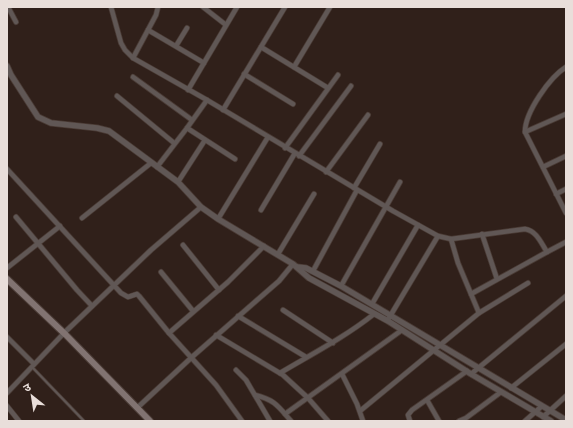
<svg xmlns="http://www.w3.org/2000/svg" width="573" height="428" viewBox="0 0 573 428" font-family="'PT Sans','Noto Sans Devanagari',sans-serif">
	<rect width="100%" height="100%" fill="#30201a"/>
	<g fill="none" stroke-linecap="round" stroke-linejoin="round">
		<defs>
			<path id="service" d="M33,368L84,421"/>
			<g id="minor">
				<path d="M8,7L16,22"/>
				<path d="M111,7L121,43L125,50L133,58L207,100L393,211L438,236L451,239L525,229C537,231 541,243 547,252L566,242"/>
				<path d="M203,7L226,25"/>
				<path d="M148,30L204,63"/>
				<path d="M176,46L187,28"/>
				<path d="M261,47L328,88"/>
				<path d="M133,58L156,15L158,7"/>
				<path d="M294,67L330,7"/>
				<path d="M566,67C550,77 525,112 525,132L566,213"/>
				<path d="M244,74L293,104"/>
				<path d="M133,77L192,120"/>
				<path d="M188,90L237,7"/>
				<path d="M117,96L174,143"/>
				<path d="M223,110L285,7"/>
				<path d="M187,128L235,159"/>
				<path d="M525,132L566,114"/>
				<path d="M285,148L338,75"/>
				<path d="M299,156L351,86"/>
				<path d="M157,167L187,128L207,100"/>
				<path d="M543,167L566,156"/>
				<path d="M7,169L121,293L128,297L137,294L139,296L169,333L216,385L242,421"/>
				<path d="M326,172L368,115"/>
				<path d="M178,182L205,140"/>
				<path d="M354,188L380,144"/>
				<path d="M556,194L566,189"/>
				<path d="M261,210L295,153"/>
				<path d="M16,217L77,290L92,306"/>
				<path d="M82,218L151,163"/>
				<path d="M218,219L268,137"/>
				<path d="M482,234L497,279"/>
				<path d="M451,239L458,263L479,313"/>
				<path d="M183,245L219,290"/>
				<path d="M278,254L314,194"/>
				<path d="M7,268L60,226"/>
				<path d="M313,271L357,190"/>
				<path d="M161,272L193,311"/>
				<path d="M341,286L400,182"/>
				<path d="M471,294L547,252"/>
				<path d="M372,304L418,225"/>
				<path d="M283,310L333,343"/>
				<path d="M238,316L306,357"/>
				<path d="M389,318L438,236"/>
				<path d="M169,333L228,282L264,246"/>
				<path d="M216,335L283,375L308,398L328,421"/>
				<path d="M7,337L34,364"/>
				<path d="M236,370L246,380L270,421"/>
				<path d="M280,373C312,354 345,337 374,314"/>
				<path d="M342,374L357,404L363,421"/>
				<path d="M471,374L566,296"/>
				<path d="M511,388L566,344"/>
				<path d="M7,393L64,333L151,250L201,207"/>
				<path d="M255,395C275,400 278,406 291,421"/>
				<path d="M427,400L439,421"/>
				<path d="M7,406L19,421"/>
				<path d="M137,408L192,357L279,281L293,264"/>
				<path d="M360,411L479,313L528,283"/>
				<path d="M285,414L402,330"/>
				<path d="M543,417L566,396"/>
				<path d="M410,421L408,415L412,410L467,371"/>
				<path d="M459,421L466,418L501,392"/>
				<path d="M525,421L542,406"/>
			</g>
			<g id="tertiary">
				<path d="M7,66L11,75L38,117L51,123L97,128L109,131L178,182L201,207L218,219L293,264L309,278L388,321L471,374L551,421"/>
				<path d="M297,267L306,268L341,286L566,420"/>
			</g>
			<path id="secondary" d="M7,279L66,335L150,421"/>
		</defs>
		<!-- service casing -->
		<use href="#service" stroke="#4a3b35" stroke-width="3.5"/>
		<!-- minor casing -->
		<use href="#minor" stroke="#4a3b35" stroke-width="6"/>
		<!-- tertiary casing -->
		<use href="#tertiary" stroke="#4a3b35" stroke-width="7"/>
		<!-- secondary casing -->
		<use href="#secondary" stroke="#4a3b35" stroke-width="8"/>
		<!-- service -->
		<use href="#service" stroke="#605755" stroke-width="2"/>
		<!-- minor -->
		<use href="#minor" stroke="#605755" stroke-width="4.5"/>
		<!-- tertiary -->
		<use href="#tertiary" stroke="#605755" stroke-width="5.5"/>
		<!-- secondary -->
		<use href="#secondary" stroke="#817371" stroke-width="6"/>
	</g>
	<!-- border -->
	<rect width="573" height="428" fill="none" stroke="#e9deda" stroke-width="16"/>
	<!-- north arrow -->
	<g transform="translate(32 396) rotate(330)" stroke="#30201a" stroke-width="3" paint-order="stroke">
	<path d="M0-3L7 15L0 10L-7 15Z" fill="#e9deda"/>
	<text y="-6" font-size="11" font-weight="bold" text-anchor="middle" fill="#e9deda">उ</text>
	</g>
</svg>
